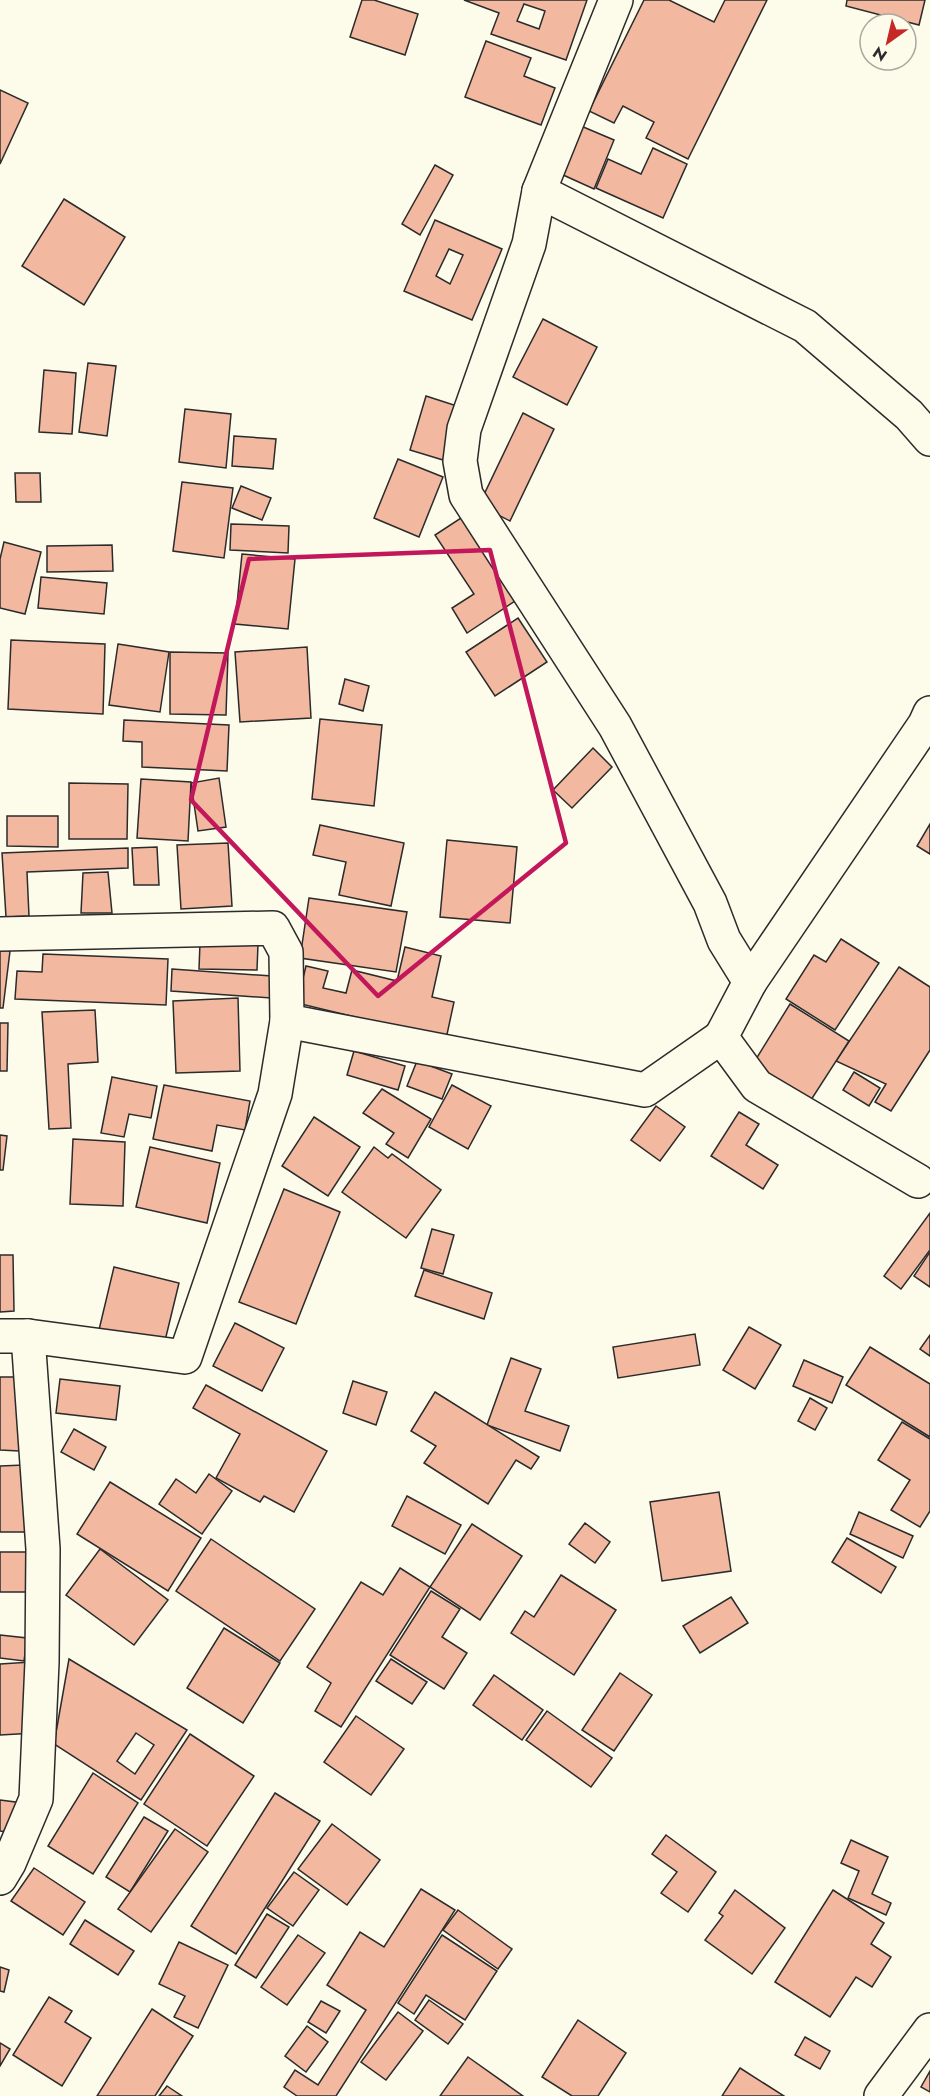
<svg xmlns="http://www.w3.org/2000/svg" width="930" height="2096" viewBox="0 0 930 2096" font-family="Jost,sans-serif">
	<rect width="100%" height="100%" fill="#fdfbea"/>
	<!-- building -->
	<g fill="#f2b8a0" stroke="#2b2b2b" stroke-width="1.5" fill-rule="evenodd">
		<path d="M362,0H374L418,14L405,55L350,37Z"/>
		<path d="M464,0H587L566,60L491,34L499,13ZM524,4L545,11L539,29L517,21Z"/>
		<path d="M644,0H669L714,22L725,0H767L688,159L646,138L654,122L623,106L614,123L589,111Z"/>
		<path d="M847,0H925L919,25L846,6Z"/>
		<path d="M486,41L531,58L524,76L555,88L541,125L465,97Z"/>
		<path d="M0,90L28,103L0,164Z"/>
		<path d="M581,126L614,140L594,189L561,174Z"/>
		<path d="M653,148L687,164L663,218L596,188L608,159L641,174Z"/>
		<path d="M435,165L453,175L420,235L402,224Z"/>
		<path d="M64,199L125,237L84,305L22,266Z"/>
		<path d="M435,220L502,249L472,320L404,291ZM449,249L463,255L450,284L436,276Z"/>
		<path d="M543,319L597,347L567,405L513,377Z"/>
		<path d="M88,363L116,366L107,436L79,432Z"/>
		<path d="M44,370L76,373L72,434L39,432Z"/>
		<path d="M426,396L460,407L443,460L410,450Z"/>
		<path d="M185,409L231,414L226,468L179,462Z"/>
		<path d="M523,413L554,429L510,521L479,505Z"/>
		<path d="M234,436L276,439L273,469L232,466Z"/>
		<path d="M398,459L443,477L419,537L374,518Z"/>
		<path d="M15,473H40L41,502H16Z"/>
		<path d="M182,482L233,488L224,558L173,551Z"/>
		<path d="M241,486L271,498L262,520L232,508Z"/>
		<path d="M464,516L518,599L467,633L452,608L474,594L435,535Z"/>
		<path d="M231,524L289,526L288,553L230,550Z"/>
		<path d="M4,542L41,552L25,614L0,608V559Z"/>
		<path d="M112,545L113,571L47,572V546Z"/>
		<path d="M242,554L295,559L288,629L235,624Z"/>
		<path d="M41,577L107,583L104,614L38,608Z"/>
		<path d="M518,618L547,662L495,696L466,652Z"/>
		<path d="M11,640L105,644L103,714L8,709Z"/>
		<path d="M118,644L169,652L160,712L109,705Z"/>
		<path d="M307,647L311,718L240,722L235,652Z"/>
		<path d="M170,652L228,653L226,715L170,714Z"/>
		<path d="M345,679L369,686L363,711L339,704Z"/>
		<path d="M320,719L382,725L374,806L312,799Z"/>
		<path d="M124,720L229,725L227,771L142,767V742L123,741Z"/>
		<path d="M593,748L612,767L572,808L553,790Z"/>
		<path d="M219,778L226,827L198,831L191,783Z"/>
		<path d="M141,779L191,782L188,841L137,838Z"/>
		<path d="M69,783L128,784L127,839H69Z"/>
		<path d="M7,816H58V847L7,846Z"/>
		<path d="M930,824V854L917,846Z"/>
		<path d="M320,825L404,843L391,906L339,895L346,862L313,855Z"/>
		<path d="M447,840L517,847L510,923L440,917Z"/>
		<path d="M228,843L232,906L181,909L177,845Z"/>
		<path d="M157,847L159,885H134L132,848Z"/>
		<path d="M128,848V868L27,872L29,916L6,917L2,853Z"/>
		<path d="M108,872L112,913H81L83,873Z"/>
		<path d="M309,898L407,912L396,972L300,958Z"/>
		<path d="M841,939L879,963L835,1030L786,999L814,955L826,962Z"/>
		<path d="M200,943L258,944L257,970L199,969Z"/>
		<path d="M405,947L441,956L432,997L454,1002L446,1039L297,1003L306,966L328,971L323,988L346,993L352,970L397,981Z"/>
		<path d="M0,949L10,951L3,1008H0Z"/>
		<path d="M43,954L168,959L166,1005L15,999L17,971L42,972Z"/>
		<path d="M899,967L930,987V1050L891,1111L875,1102L886,1084L836,1061Z"/>
		<path d="M172,969L272,976L271,998L171,991Z"/>
		<path d="M238,998L240,1071L176,1073L173,1001Z"/>
		<path d="M790,1004L849,1041L811,1100L753,1064Z"/>
		<path d="M95,1010L98,1062L68,1064L71,1128L49,1129L42,1012Z"/>
		<path d="M0,1023H8L7,1071H0Z"/>
		<path d="M354,1051L405,1066L398,1090L347,1075Z"/>
		<path d="M417,1061L452,1074L442,1099L407,1086Z"/>
		<path d="M854,1072L880,1088L869,1106L843,1090Z"/>
		<path d="M112,1077L157,1086L151,1118L129,1114L124,1137L101,1133Z"/>
		<path d="M164,1085L250,1101L245,1130L217,1125L212,1151L153,1139Z"/>
		<path d="M452,1085L491,1106L468,1149L429,1127Z"/>
		<path d="M382,1089L431,1119L408,1158L386,1144L394,1133L363,1113Z"/>
		<path d="M656,1106L685,1127L660,1161L631,1140Z"/>
		<path d="M739,1112L759,1124L746,1145L778,1165L763,1189L711,1156Z"/>
		<path d="M314,1117L360,1147L328,1196L282,1166Z"/>
		<path d="M0,1135L7,1136L3,1170H0Z"/>
		<path d="M73,1139L125,1142L123,1206L70,1204Z"/>
		<path d="M150,1147L220,1163L207,1223L136,1207Z"/>
		<path d="M374,1147L388,1158L392,1154L441,1190L406,1238L342,1192Z"/>
		<path d="M284,1189L340,1212L296,1324L239,1302Z"/>
		<path d="M930,1213V1250L901,1289L884,1276Z"/>
		<path d="M432,1229L454,1235L443,1274L421,1268Z"/>
		<path d="M930,1252V1287L914,1276Z"/>
		<path d="M0,1255H13L14,1311L0,1312Z"/>
		<path d="M114,1267L179,1283L163,1349L98,1334Z"/>
		<path d="M424,1270L492,1293L484,1319L415,1296Z"/>
		<path d="M235,1323L284,1348L262,1391L213,1366Z"/>
		<path d="M749,1327L781,1345L755,1389L723,1370Z"/>
		<path d="M695,1334L700,1365L618,1378L613,1347Z"/>
		<path d="M930,1335V1356L920,1349Z"/>
		<path d="M870,1347L930,1384V1437L846,1385Z"/>
		<path d="M511,1358L541,1369L525,1411L569,1426L560,1451L487,1425Z"/>
		<path d="M804,1360L843,1377L832,1403L793,1386Z"/>
		<path d="M0,1377H20L19,1451L0,1450Z"/>
		<path d="M60,1379L120,1386L116,1420L56,1413Z"/>
		<path d="M353,1381L387,1392L376,1425L343,1413Z"/>
		<path d="M206,1385L327,1451L294,1512L264,1496L260,1502L216,1478L240,1434L193,1408Z"/>
		<path d="M435,1392L539,1457L531,1469L516,1460L488,1504L424,1463L436,1446L411,1431Z"/>
		<path d="M810,1398L827,1408L815,1430L798,1421Z"/>
		<path d="M902,1422L930,1439V1511L920,1527L891,1510L910,1480L878,1460Z"/>
		<path d="M74,1429L106,1447L94,1470L61,1452Z"/>
		<path d="M24,1465L25,1532H0V1466Z"/>
		<path d="M209,1474L232,1491L202,1534L159,1504L176,1479L196,1493Z"/>
		<path d="M110,1482L201,1538L168,1591L77,1534Z"/>
		<path d="M719,1492L731,1571L662,1581L650,1502Z"/>
		<path d="M407,1496L461,1525L445,1554L392,1526Z"/>
		<path d="M859,1512L913,1536L903,1558L850,1534Z"/>
		<path d="M585,1523L610,1542L595,1563L569,1544Z"/>
		<path d="M472,1524L522,1556L480,1620L430,1587Z"/>
		<path d="M847,1538L896,1567L881,1593L832,1562Z"/>
		<path d="M211,1539L315,1609L280,1661L176,1591Z"/>
		<path d="M100,1549L168,1600L134,1645L66,1595Z"/>
		<path d="M0,1552H26L27,1592H0Z"/>
		<path d="M400,1568L430,1587L341,1727L315,1711L331,1683L307,1667L361,1582L383,1595Z"/>
		<path d="M561,1575L616,1610L574,1675L511,1633L525,1611L534,1617Z"/>
		<path d="M431,1591L460,1609L442,1637L467,1653L444,1689L390,1655Z"/>
		<path d="M731,1597L748,1623L700,1653L683,1626Z"/>
		<path d="M224,1628L280,1663L243,1723L187,1688Z"/>
		<path d="M0,1635L27,1638L24,1661L0,1658Z"/>
		<path d="M69,1659L187,1730L141,1800L54,1744ZM136,1733L154,1745L135,1774L117,1761Z"/>
		<path d="M391,1659L427,1682L412,1704L376,1681Z"/>
		<path d="M31,1662L35,1733L0,1735V1664Z"/>
		<path d="M620,1673L652,1695L614,1751L582,1730Z"/>
		<path d="M494,1675L543,1710L522,1740L473,1705Z"/>
		<path d="M547,1711L612,1758L591,1787L526,1740Z"/>
		<path d="M356,1716L404,1749L371,1795L324,1762Z"/>
		<path d="M190,1734L254,1776L207,1846L144,1804Z"/>
		<path d="M93,1773L138,1803L93,1874L48,1846Z"/>
		<path d="M275,1793L320,1821L236,1954L191,1926Z"/>
		<path d="M0,1800L23,1803L19,1834L0,1831Z"/>
		<path d="M144,1817L168,1831L130,1892L106,1877Z"/>
		<path d="M332,1824L380,1860L347,1905L298,1869Z"/>
		<path d="M175,1829L208,1852L151,1932L118,1909Z"/>
		<path d="M666,1835L716,1872L688,1912L661,1893L677,1872L652,1854Z"/>
		<path d="M851,1840L888,1857L872,1894L891,1903L886,1915L848,1898L859,1871L841,1863Z"/>
		<path d="M34,1868L85,1902L63,1935L11,1901Z"/>
		<path d="M294,1872L319,1890L293,1926L267,1908Z"/>
		<path d="M421,1889L455,1910L336,2096H297L284,2087L295,2070L318,2085L366,2010L327,1985L360,1932L384,1947Z"/>
		<path d="M735,1890L785,1928L752,1974L705,1940L723,1916L719,1913Z"/>
		<path d="M833,1890L884,1923L871,1944L891,1957L872,1987L856,1977L830,2017L775,1982Z"/>
		<path d="M458,1910L512,1949L498,1969L443,1930Z"/>
		<path d="M267,1914L289,1927L256,1978L235,1965Z"/>
		<path d="M85,1920L134,1951L118,1975L70,1944Z"/>
		<path d="M298,1935L325,1953L287,2005L261,1987Z"/>
		<path d="M442,1935L497,1971L465,2020L426,1995L414,2014L398,2003Z"/>
		<path d="M179,1942L228,1965L198,2028L174,2017L185,1996L159,1984Z"/>
		<path d="M0,1967L9,1970L4,1992L0,1991Z"/>
		<path d="M49,1997L72,2011L65,2022L91,2038L62,2086L13,2055Z"/>
		<path d="M429,2000L463,2024L448,2044L415,2020Z"/>
		<path d="M321,2001L340,2011L326,2033L308,2022Z"/>
		<path d="M152,2009L193,2036L155,2096H97Z"/>
		<path d="M398,2012L423,2031L386,2080L361,2062Z"/>
		<path d="M578,2020L626,2053L598,2096H572L542,2077Z"/>
		<path d="M307,2026L328,2042L306,2072L285,2056Z"/>
		<path d="M805,2037L830,2051L820,2069L795,2055Z"/>
		<path d="M0,2043L10,2049L0,2066Z"/>
		<path d="M468,2057L523,2096H440Z"/>
		<path d="M740,2068L784,2096H722Z"/>
		<path d="M930,2071V2092L921,2087Z"/>
		<path d="M167,2086L182,2096H159Z"/>
	</g>
	<g fill="none" stroke-linecap="round" stroke-linejoin="round">
		<defs>
			<g id="minor">
				<path d="M616,0L539,191L529,244L464,429L460,461L466,495L615,726L710,903L724,940L750,982L721,1037L757,1086L918,1181"/>
				<path d="M539,191L805,326L909,415L930,439"/>
				<path d="M0,934L273,928L286,952L287,1021L275,1094L185,1357L28,1336H0"/>
				<path d="M750,982L925,724L930,713"/>
				<path d="M287,1021L645,1090L721,1037"/>
				<path d="M0,1878L9,1863L36,1799L42,1662L43,1549L28,1336"/>
				<path d="M881,2096L930,2030"/>
			</g>
		</defs>
		<!-- minor casing -->
		<use href="#minor" stroke="#2b2b2b" stroke-width="36"/>
		<!-- minor -->
		<use href="#minor" stroke="#fdfbea" stroke-width="33"/>
	</g>
	<!-- marked area -->
	<path fill="none" stroke="#c2185b" stroke-width="4.5" stroke-linejoin="round" d="M490,550L566,843L378,996L191,800L249,559Z"/>
	<!-- north arrow -->
	<g transform="translate(888 42) rotate(214)"><circle r="28" fill="#fdfbea" stroke="#a9a89e" stroke-width="1.5"/>
	<path d="M0-4.5L10 22L0 15L-10 22Z" fill="#c62828"/>
	<text y="-9" font-size="16" font-weight="bold" text-anchor="middle" fill="#2b2b2b">N</text>
	</g>
</svg>
